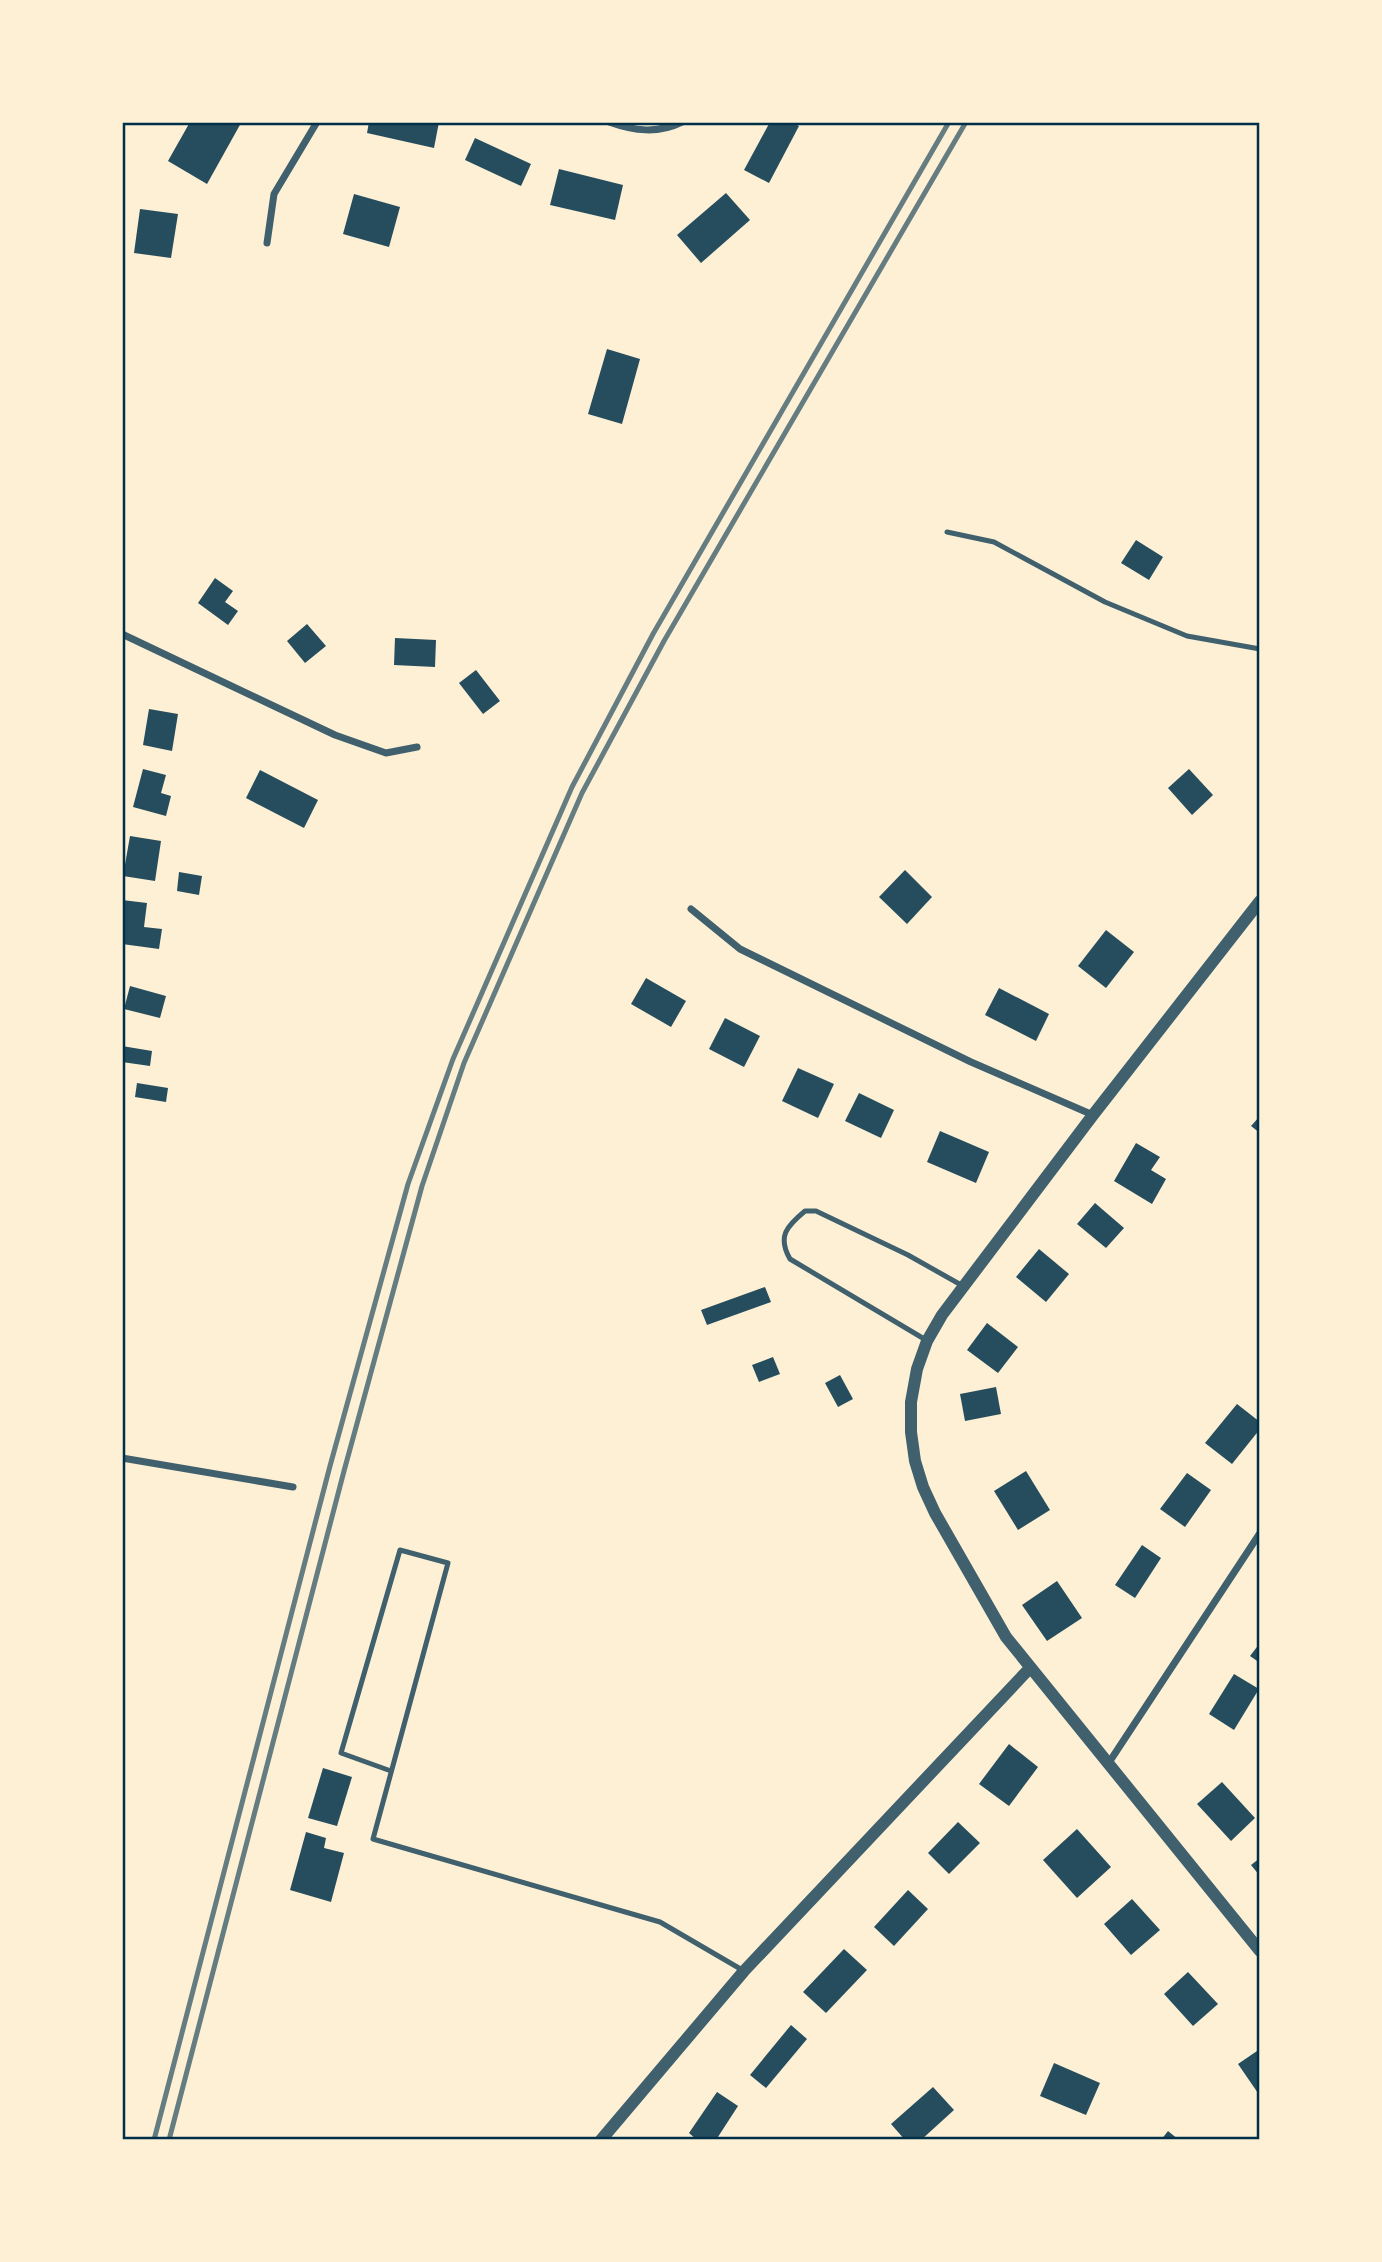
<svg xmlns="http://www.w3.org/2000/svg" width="1382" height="2262" viewBox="0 0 1382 2262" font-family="Literata,serif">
	<rect width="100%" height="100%" fill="#fdf0d5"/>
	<!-- building -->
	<g fill="#264d5e">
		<path d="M190,122L241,123L207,184L168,161Z"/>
		<path d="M369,122H439L434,148L367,133Z"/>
		<path d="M770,122H792L799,126L769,183L744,170Z"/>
		<path d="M475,138L531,164L521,186L465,160Z"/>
		<path d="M559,169L623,185L615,220L550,205Z"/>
		<path d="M726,193L750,220L701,263L677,235Z"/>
		<path d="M354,194L400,207L389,247L343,234Z"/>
		<path d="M140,209L178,214L171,258L134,253Z"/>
		<path d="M607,349L640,359L622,424L588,414Z"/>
		<path d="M1136,540L1163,557L1149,580L1121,563Z"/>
		<path d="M215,578L233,591L225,602L238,611L228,625L198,603Z"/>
		<path d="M307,624L326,646L305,663L287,641Z"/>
		<path d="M395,638L436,640L435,667L394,665Z"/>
		<path d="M476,670L500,701L483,714L459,683Z"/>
		<path d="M149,709L178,714L172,751L143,745Z"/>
		<path d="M143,769L166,775L161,793L171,796L166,816L133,807Z"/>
		<path d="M1189,769L1213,795L1192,815L1168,788Z"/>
		<path d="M260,770L318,800L304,828L246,798Z"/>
		<path d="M130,836L161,841L155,881L123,876Z"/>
		<path d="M905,870L932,897L907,924L879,897Z"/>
		<path d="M179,872L202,876L199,895L177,891Z"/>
		<path d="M122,900L147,903L144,927L162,929L159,949L122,944Z"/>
		<path d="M1106,930L1134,952L1106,988L1078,966Z"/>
		<path d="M646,978L686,1001L671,1027L631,1004Z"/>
		<path d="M130,986L166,996L160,1018L124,1009Z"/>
		<path d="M999,988L1049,1014L1036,1041L985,1015Z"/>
		<path d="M725,1018L760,1036L744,1067L709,1049Z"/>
		<path d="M122,1046L152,1051L150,1066L122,1062Z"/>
		<path d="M798,1068L834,1084L818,1118L782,1101Z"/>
		<path d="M137,1083L168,1088L166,1102L135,1097Z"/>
		<path d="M859,1093L894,1110L881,1138L845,1121Z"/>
		<path d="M1260,1116V1133L1251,1126Z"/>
		<path d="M940,1131L989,1152L976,1183L927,1162Z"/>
		<path d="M1136,1143L1160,1157L1151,1170L1166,1179L1152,1204L1114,1181Z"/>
		<path d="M1095,1203L1124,1228L1106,1248L1077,1224Z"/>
		<path d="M1039,1249L1069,1274L1046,1302L1016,1277Z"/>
		<path d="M765,1287L771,1302L707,1325L701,1310Z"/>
		<path d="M987,1323L1018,1347L998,1373L967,1350Z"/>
		<path d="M773,1357L780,1374L759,1382L752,1365Z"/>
		<path d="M840,1375L853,1399L838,1407L825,1383Z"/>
		<path d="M996,1387L1001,1414L965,1421L960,1394Z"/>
		<path d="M1237,1404L1260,1422V1429L1232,1464L1205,1443Z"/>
		<path d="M1026,1471L1050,1510L1018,1530L994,1491Z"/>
		<path d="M1187,1473L1211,1490L1185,1527L1160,1509Z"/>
		<path d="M1142,1545L1161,1558L1135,1598L1115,1585Z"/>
		<path d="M1057,1581L1082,1618L1047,1641L1022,1605Z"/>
		<path d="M1260,1643V1663L1250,1656Z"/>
		<path d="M1234,1674L1259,1689L1234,1730L1209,1714Z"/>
		<path d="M1009,1744L1038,1767L1009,1806L979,1784Z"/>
		<path d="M323,1768L352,1777L337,1826L308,1818Z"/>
		<path d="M1222,1782L1255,1818L1231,1841L1197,1804Z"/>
		<path d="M958,1822L980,1843L949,1874L928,1853Z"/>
		<path d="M1077,1829L1111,1867L1077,1898L1043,1860Z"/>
		<path d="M306,1832L326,1838L324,1848L344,1853L331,1902L290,1890Z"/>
		<path d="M1260,1858V1876L1251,1865Z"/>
		<path d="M908,1890L928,1909L894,1946L874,1927Z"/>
		<path d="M1132,1899L1160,1930L1131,1955L1104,1924Z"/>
		<path d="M844,1949L867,1970L826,2013L803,1992Z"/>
		<path d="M1188,1972L1218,2004L1193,2026L1164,1994Z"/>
		<path d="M791,2025L807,2039L766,2088L750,2075Z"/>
		<path d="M1260,2049V2096L1238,2064Z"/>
		<path d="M1054,2063L1100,2083L1086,2115L1040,2096Z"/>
		<path d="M933,2087L954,2110L921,2140H905L891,2124Z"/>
		<path d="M717,2092L738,2106L716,2140H697L689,2133Z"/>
		<path d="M1168,2131L1179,2140H1161Z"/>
	</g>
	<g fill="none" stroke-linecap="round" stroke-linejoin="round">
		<!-- service -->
		<g stroke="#3f606c" stroke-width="5">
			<path d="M947,532L994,542L1105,602L1187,636L1260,649"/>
			<path d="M926,1340L790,1259C777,1236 787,1226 805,1211H816L908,1255L963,1286"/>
			<path d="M391,1771L341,1753L400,1550L448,1563L373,1839L660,1922L744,1971"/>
		</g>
		<!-- minor -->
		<g stroke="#3f606c" stroke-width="7">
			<path d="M609,122C634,131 658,134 682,122"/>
			<path d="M267,243L274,194L317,122"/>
			<path d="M122,634L335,735L386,753L417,747"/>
			<path d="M691,909L740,949L971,1062L1093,1115"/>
			<path d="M122,1458L293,1487"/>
			<path d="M1108,1764L1260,1533"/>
		</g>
		<!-- tertiary -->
		<g stroke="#3f606c" stroke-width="12">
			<path d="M1260,901L1093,1115L942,1315L927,1341L917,1369L911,1402V1432L915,1461L923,1487L935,1513L1006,1637L1260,1951"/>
			<path d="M601,2140L744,1971L1030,1668"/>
		</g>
		<!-- rail -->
		<g stroke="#657d81" stroke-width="5">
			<path d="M154,2140L330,1466L408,1184L453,1059L572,787L653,634L949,122"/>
			<path d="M169,2140L344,1471L422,1186L464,1063L582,793L664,641L966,122"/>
		</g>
	</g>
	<!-- border -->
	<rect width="1382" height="2262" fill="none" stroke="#fdf0d5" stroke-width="248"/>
	<rect x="124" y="124" width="1134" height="2014" fill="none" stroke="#003049" stroke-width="2.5"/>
</svg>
